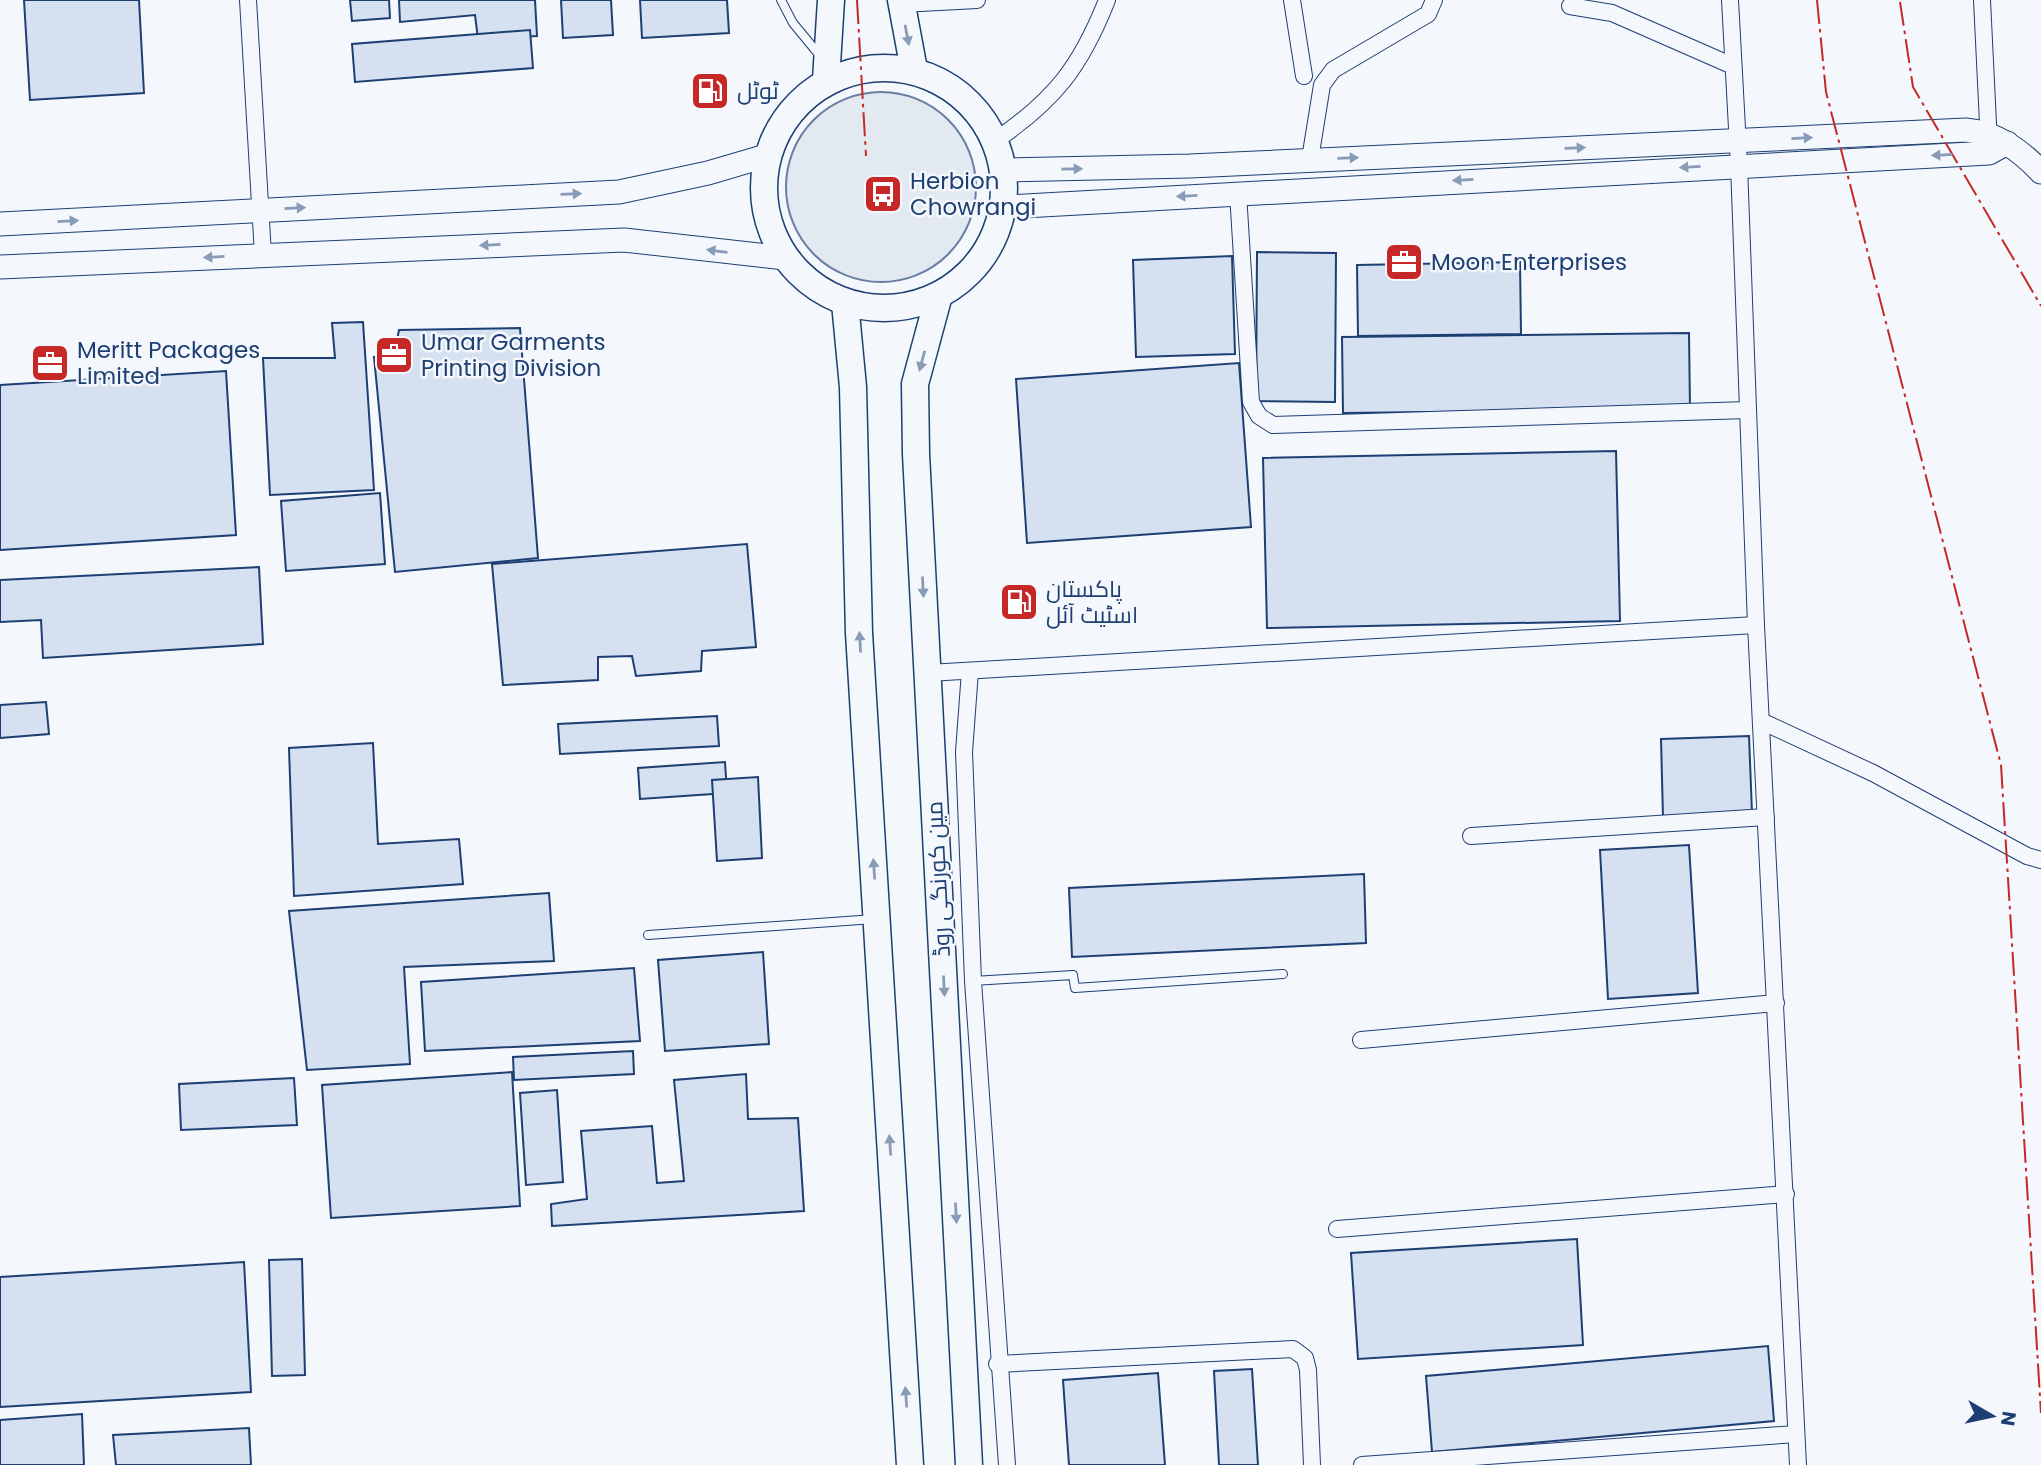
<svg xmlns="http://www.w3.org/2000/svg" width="2041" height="1465" viewBox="0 0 2041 1465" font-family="Poppins,Cairo,sans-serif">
	<rect width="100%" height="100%" fill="#f4f7fb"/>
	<!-- green -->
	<circle fill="#e3e9f0" stroke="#687fa3" stroke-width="2" cx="881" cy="187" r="95"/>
	<!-- building -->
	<g fill="#d5e0f0" stroke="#1d3f73" stroke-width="2">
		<path d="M24,0H139L144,93L30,100Z"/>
		<path d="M350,0H389L390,18L352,21Z"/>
		<path d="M399,0H535L537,36L478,39L475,15L400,22Z"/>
		<path d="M561,0H611L613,35L563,38Z"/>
		<path d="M640,0H727L729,33L642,38Z"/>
		<path d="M530,30L533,68L355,82L352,44Z"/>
		<path d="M1257,252L1336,253L1335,402L1256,401Z"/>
		<path d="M1232,256L1235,354L1136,357L1133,260Z"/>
		<path d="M1520,262L1521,334L1358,336L1357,265Z"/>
		<path d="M363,322L374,490L270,495L263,358H335L332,323Z"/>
		<path d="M520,328L538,558L395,572L374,357L394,355L399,330Z"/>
		<path d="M1689,333L1690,409L1343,413L1342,337Z"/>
		<path d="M1239,363L1251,527L1027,543L1016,379Z"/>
		<path d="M226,371L236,535L0,550V385Z"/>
		<path d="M1616,451L1620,621L1267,628L1263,458Z"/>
		<path d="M380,493L385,564L286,571L281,501Z"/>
		<path d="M747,544L756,647L702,651L701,671L636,676L632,656L598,657V680L503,685L492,564Z"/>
		<path d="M259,567L263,644L43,658L41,620L0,622V580Z"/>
		<path d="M46,702L49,734L0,738V705Z"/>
		<path d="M717,716L719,746L560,754L558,724Z"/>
		<path d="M1749,736L1752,813L1663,817L1661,739Z"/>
		<path d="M373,743L378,844L459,839L463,884L294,896L289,748Z"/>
		<path d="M725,762L727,793L640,799L638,768Z"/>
		<path d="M758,777L762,858L717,861L712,780Z"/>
		<path d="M1689,845L1698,993L1608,999L1600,850Z"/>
		<path d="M1364,874L1366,943L1072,957L1069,888Z"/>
		<path d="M549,893L554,961L404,967L410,1064L307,1070L289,911Z"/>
		<path d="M763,952L769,1044L665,1051L658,960Z"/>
		<path d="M634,968L640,1041L425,1051L421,982Z"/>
		<path d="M633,1051L634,1074L514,1080L513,1057Z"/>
		<path d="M512,1072L520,1206L331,1218L322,1085Z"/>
		<path d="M746,1074L748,1119L798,1118L804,1211L552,1226L551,1204L587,1199L581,1131L652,1126L657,1183L684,1181L674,1080Z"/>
		<path d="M294,1078L297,1125L181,1130L179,1084Z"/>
		<path d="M557,1090L563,1182L526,1185L520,1093Z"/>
		<path d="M1577,1239L1583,1345L1358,1359L1351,1253Z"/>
		<path d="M302,1259L305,1375L272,1376L269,1260Z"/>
		<path d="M244,1262L251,1392L0,1407V1277Z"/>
		<path d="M1768,1346L1774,1421L1432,1452L1426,1376Z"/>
		<path d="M1252,1369L1258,1465H1219L1214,1371Z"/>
		<path d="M1158,1373L1165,1465H1069L1063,1380Z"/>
		<path d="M82,1414L84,1465H0V1420Z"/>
		<path d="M249,1428L251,1465H116L113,1435Z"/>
	</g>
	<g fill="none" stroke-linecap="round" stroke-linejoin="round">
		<defs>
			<g id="lane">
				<path d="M781,0L793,23L821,57"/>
				<path d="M648,935L874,919"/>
				<path d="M973,981L1073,975L1075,988L1283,974"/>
			</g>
			<g id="street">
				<path d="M248,0L263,255"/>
				<path d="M1292,0L1304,76"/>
				<path d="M1730,0L1739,165L1756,625L1798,1465"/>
				<path d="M1982,0L1989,144"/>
				<path d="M901,4L977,0"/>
				<path d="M1570,6L1612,13L1733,66"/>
				<path d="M996,140C1055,100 1081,66 1107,0"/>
				<path d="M1310,159L1322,85L1333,70L1428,14L1434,0"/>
				<path d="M1238,193L1251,402L1259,416L1273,425L1748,410"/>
				<path d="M970,671L964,752L973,981L1007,1465"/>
				<path d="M928,673L1756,625"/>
				<path d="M1761,721L1873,773L2027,856L2041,860"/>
				<path d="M1471,836L1766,817"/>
				<path d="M1361,1040L1776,1003"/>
				<path d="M1337,1229L1786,1194"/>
				<path d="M997,1364L1293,1349L1305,1358L1308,1370L1312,1465"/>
				<path d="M1362,1465L1796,1434"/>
			</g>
			<g id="secondary">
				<path d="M1003,170L1190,166L1966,130C1997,133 2020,150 2041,172"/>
				<path d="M1005,207L1989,153L2007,143"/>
				<path d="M0,224L619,192L708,173L766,156"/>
				<path d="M0,267L624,240L785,258"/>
			</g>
			<g id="primary">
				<path d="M901,0L914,70"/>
				<circle cx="884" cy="188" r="120"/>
				<path d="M826,80L831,0"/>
				<path d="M939,295L915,384L916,454L969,1465"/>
				<path d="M845,303L853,387L859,633L910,1465"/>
			</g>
		</defs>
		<!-- lane casing -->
		<use href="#lane" stroke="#1d3f73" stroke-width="10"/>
		<!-- street casing -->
		<use href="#street" stroke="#1d3f73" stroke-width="18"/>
		<!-- secondary casing -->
		<use href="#secondary" stroke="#1d3f73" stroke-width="25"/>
		<!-- primary casing -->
		<use href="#primary" stroke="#1d3f73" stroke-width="29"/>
		<!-- lane -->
		<use href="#lane" stroke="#f4f7fb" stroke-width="8"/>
		<!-- street -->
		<use href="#street" stroke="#f4f7fb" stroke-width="16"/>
		<!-- secondary -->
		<use href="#secondary" stroke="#f4f7fb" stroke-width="23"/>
		<!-- primary -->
		<use href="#primary" stroke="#f4f7fb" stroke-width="26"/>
		<!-- power -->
		<g stroke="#c62828" stroke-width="2" stroke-dasharray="24 5 3.5 5" stroke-linecap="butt">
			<path d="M857,0L866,156"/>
			<path d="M1817,0L1826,92L2001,765L2041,1413"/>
			<path d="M1900,2L1913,87L2041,306"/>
		</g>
	</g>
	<!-- one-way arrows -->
	<defs><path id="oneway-solid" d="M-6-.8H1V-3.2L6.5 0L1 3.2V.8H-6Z" transform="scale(1.75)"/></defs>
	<g fill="#889bb7">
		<use href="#oneway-solid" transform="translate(907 35) rotate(79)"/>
		<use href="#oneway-solid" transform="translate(1802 138) rotate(-3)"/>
		<use href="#oneway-solid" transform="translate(1575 148) rotate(-2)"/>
		<use href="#oneway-solid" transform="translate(1942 155) rotate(177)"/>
		<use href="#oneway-solid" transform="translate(1348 158) rotate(-2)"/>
		<use href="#oneway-solid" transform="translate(1690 167) rotate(177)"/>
		<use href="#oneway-solid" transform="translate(1072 169) rotate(-1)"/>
		<use href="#oneway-solid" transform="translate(1463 180) rotate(177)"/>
		<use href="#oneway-solid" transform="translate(571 194) rotate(-2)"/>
		<use href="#oneway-solid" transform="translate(1187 196) rotate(177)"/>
		<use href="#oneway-solid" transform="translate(295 208) rotate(-3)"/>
		<use href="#oneway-solid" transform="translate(68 221) rotate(-3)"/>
		<use href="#oneway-solid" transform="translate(490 245) rotate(177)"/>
		<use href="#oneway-solid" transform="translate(717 251) rotate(-173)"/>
		<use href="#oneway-solid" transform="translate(214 257) rotate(177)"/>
		<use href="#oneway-solid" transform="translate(922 361) rotate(105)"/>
		<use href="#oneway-solid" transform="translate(923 587) rotate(87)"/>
		<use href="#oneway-solid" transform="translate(860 642) rotate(-93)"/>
		<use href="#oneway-solid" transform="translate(874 869) rotate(-94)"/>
		<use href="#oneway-solid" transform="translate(944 986) rotate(87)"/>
		<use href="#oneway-solid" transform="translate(890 1145) rotate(-94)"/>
		<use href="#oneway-solid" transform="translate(956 1213) rotate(87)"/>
		<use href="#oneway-solid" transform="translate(906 1397) rotate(-94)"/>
	</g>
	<!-- icons -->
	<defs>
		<symbol id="fuel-square" viewBox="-11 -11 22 22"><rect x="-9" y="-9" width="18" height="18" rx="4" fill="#c62828" stroke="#f4f7fb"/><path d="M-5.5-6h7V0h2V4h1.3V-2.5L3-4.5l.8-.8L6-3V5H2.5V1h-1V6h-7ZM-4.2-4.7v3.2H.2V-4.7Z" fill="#fff"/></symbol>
		<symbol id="bus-square" viewBox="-11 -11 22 22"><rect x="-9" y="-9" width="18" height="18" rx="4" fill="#c62828" stroke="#f4f7fb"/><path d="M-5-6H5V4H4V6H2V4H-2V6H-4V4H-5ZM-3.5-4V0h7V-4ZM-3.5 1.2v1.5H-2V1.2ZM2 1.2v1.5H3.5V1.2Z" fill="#fff"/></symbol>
		<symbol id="office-square" viewBox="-11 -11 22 22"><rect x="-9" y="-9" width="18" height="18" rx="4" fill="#c62828" stroke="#f4f7fb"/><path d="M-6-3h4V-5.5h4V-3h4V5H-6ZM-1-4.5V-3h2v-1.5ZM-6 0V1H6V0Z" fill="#fff"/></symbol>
	</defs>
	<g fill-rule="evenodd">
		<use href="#fuel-square" x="688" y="69" width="44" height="44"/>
		<use href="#bus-square" x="861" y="172" width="44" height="44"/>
		<use href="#office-square" x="1382" y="240" width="44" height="44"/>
		<use href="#office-square" x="372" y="333" width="44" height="44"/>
		<use href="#office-square" x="28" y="341" width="44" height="44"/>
		<use href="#fuel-square" x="997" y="580" width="44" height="44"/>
	</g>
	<g text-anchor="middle" stroke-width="5" stroke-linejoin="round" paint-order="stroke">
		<!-- poi labels -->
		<g font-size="23" fill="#1d3f73" stroke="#f4f7fb" text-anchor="start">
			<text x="737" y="99">ٹوٹل</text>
			<text x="910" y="189">Herbion<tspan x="910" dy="26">Chowrangi</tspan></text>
			<text x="1431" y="270">Moon Enterprises</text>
			<text x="421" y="350">Umar Garments<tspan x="421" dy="26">Printing Division</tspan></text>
			<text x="77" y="358">Meritt Packages<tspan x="77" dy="26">Limited</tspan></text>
			<text x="1046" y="597">پاکستان<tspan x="1046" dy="26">اسٹیٹ آئل</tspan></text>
		</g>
		<!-- street labels -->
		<g font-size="23" fill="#1d3f73" stroke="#f4f7fb">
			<text transform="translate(938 879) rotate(-93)" y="8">مین کورنگی روڈ</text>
		</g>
	</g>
	<!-- north arrow -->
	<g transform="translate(1992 1416) rotate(99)" stroke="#f4f7fb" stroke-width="5" paint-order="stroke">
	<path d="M0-5L12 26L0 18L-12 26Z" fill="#1d3f73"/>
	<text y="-10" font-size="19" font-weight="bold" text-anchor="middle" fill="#1d3f73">N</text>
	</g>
</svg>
